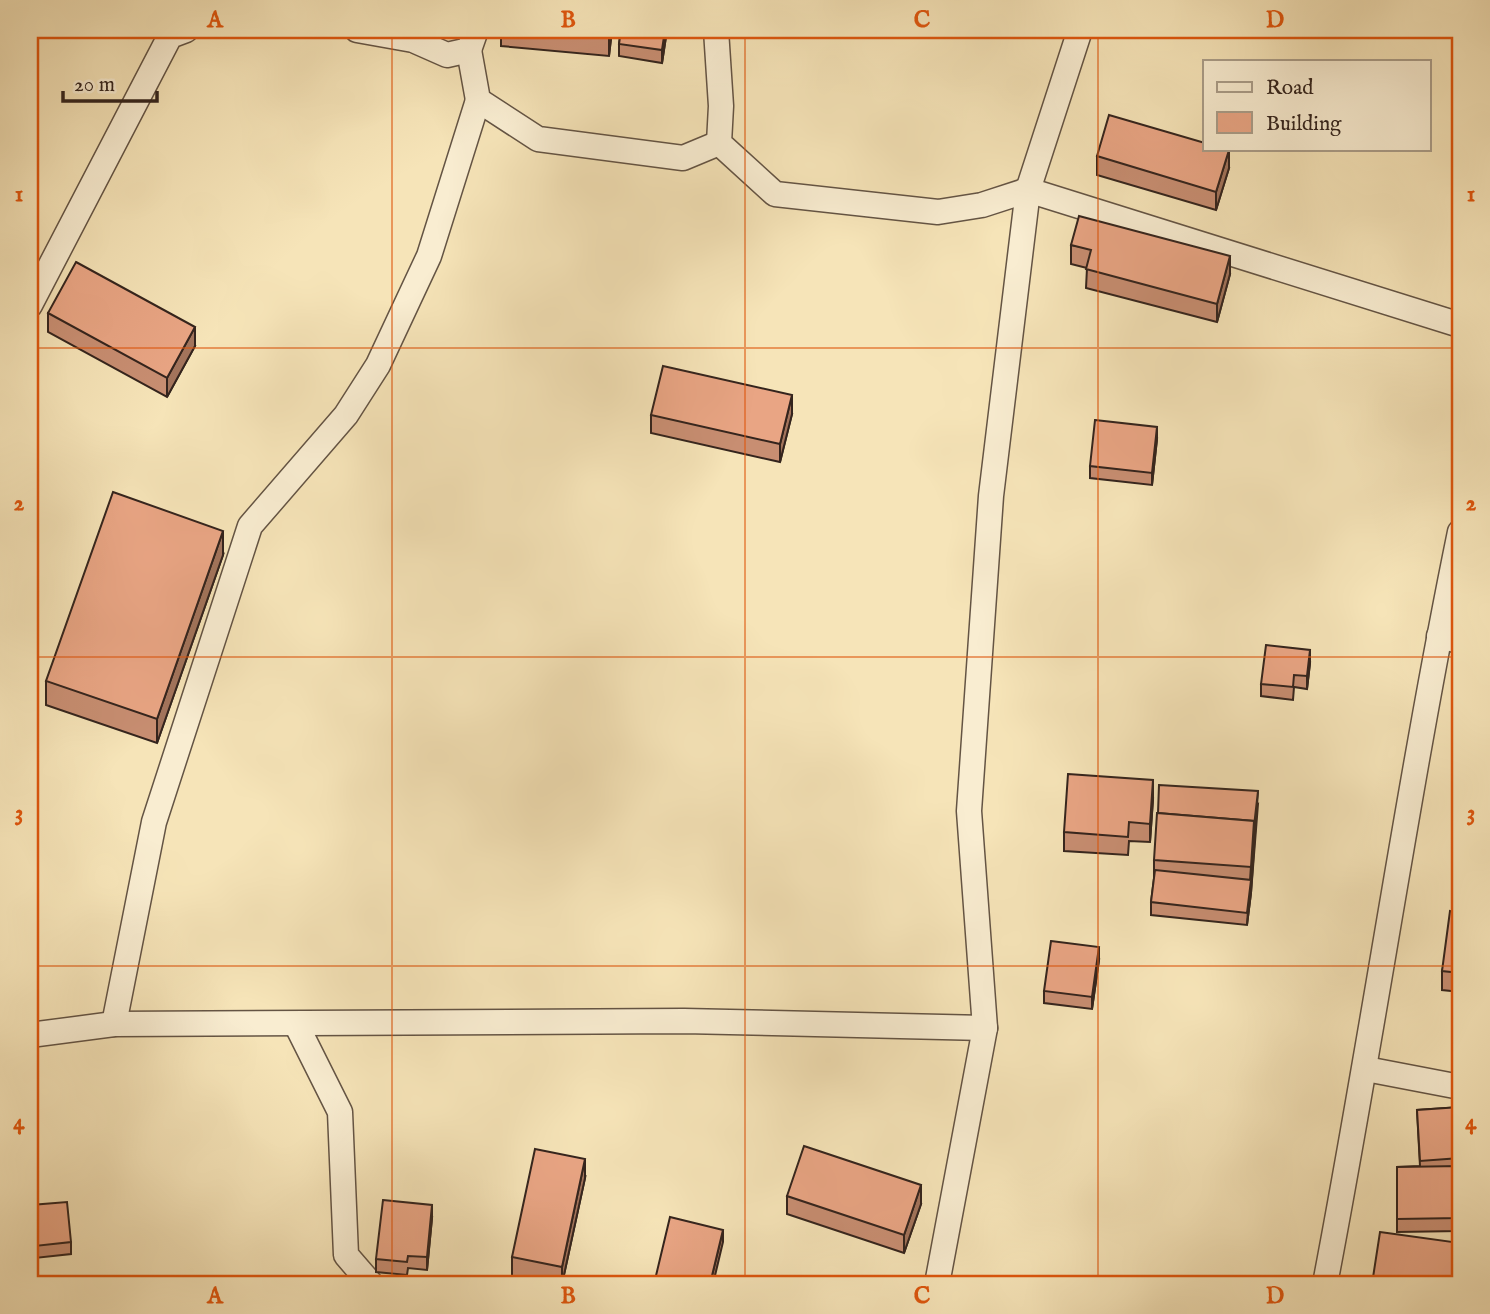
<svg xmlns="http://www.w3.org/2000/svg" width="1490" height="1314" viewBox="0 0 1490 1314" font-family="'IM FELL English',serif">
	<rect width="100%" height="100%" fill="#f6e4b8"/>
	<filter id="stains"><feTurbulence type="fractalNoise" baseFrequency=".00286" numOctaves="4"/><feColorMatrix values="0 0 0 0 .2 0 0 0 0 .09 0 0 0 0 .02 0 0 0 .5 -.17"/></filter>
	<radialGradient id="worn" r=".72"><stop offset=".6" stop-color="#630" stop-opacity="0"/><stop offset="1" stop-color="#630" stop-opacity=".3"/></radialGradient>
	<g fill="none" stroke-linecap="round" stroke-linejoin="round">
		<defs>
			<g id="minor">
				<path d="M357,30L413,40L447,55L469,50L476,30"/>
				<path d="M716,30L721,106L719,143L775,194L938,212L982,205L1028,190L1460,325"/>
				<path d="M469,50L478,100L538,139L683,158L719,143"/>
				<path d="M30,305L170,36L186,30"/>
				<path d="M1439,636L1460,641"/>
				<path d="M114,1024L154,822L250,526L346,415L378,365L429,256L478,100"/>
				<path d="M296,1024L340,1112L346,1255L371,1284"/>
				<path d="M30,1035L114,1024L684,1021L985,1028"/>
				<path d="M1366,1069L1460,1087"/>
				<path d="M937,1284L985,1028L969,811L991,496L1028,190L1080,30"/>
				<path d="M1325,1284C1373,1034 1409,781 1460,532"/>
			</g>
		</defs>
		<!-- minor casing -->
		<use href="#minor" stroke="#645444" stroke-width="27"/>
		<!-- minor -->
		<use href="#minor" stroke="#f9edd1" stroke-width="24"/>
	</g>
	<!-- wall -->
	<g fill="#c88e72" stroke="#34241d" stroke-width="2">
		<path d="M501,30H612L609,56L501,46Z"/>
		<path d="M621,30H667L662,63L619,56V44Z"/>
		<path d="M1097,156L1229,168L1216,210L1097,175Z"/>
		<path d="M1071,245L1230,274L1217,322L1086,288L1087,268L1071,264Z"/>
		<path d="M48,313L195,346L167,397L48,332Z"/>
		<path d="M792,414L780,462L651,433V415Z"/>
		<path d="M1157,439L1152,485L1090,478V466Z"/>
		<path d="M223,555L157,743L46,705V681Z"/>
		<path d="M1310,663L1307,689L1294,687L1293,700L1261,696V684Z"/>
		<path d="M1153,799L1150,842L1129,841L1128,855L1064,851V832Z"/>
		<path d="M1258,804L1251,893L1247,925L1151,915V902L1154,878V860Z"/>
		<path d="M1460,913V992L1442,990V971Z"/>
		<path d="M1099,960L1092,1009L1044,1003V991Z"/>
		<path d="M1460,1107V1231L1397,1232V1167L1420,1166L1417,1110Z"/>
		<path d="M585,1178L562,1284H554L512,1276V1257Z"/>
		<path d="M787,1196L921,1204L904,1253L787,1214Z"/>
		<path d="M31,1205L71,1242V1254L35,1258L31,1218Z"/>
		<path d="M432,1218L427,1270L408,1268L407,1275L376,1272V1259Z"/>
	</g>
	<!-- shaded-wall -->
	<g fill="#a3745c" stroke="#34241d" stroke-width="2">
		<path d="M610,30H612L609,56V38Z"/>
		<path d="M665,30H667L662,63V50Z"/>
		<path d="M1229,150V168L1216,210V192Z"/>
		<path d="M1230,256V274L1217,322V304Z"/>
		<path d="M195,327V346L167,397V378Z"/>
		<path d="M792,395V414L780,462V444Z"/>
		<path d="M1157,427V439L1152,485V473Z"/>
		<path d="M223,531V555L157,743V719Z"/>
		<path d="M1310,650V663L1307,689V676Z"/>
		<path d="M35,703V722L30,735V716Z"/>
		<path d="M1153,780V799L1150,842V824Z"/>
		<path d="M1258,791L1251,893L1247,925L1254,821Z"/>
		<path d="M1099,947V960L1092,1009V997Z"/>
		<path d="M585,1159V1178L562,1284V1267Z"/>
		<path d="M921,1185V1204L904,1253V1235Z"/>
		<path d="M432,1205V1218L427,1270V1257Z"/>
		<path d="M723,1230V1242L713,1284H710Z"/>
	</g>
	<!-- building -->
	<g fill="#e9a584" stroke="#34241d" stroke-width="2">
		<path d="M527,30H610L609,38Z"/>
		<path d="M621,30H665L662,50L619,44Z"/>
		<path d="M1109,115L1205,143V149L1229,150L1216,192L1097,156Z"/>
		<path d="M1079,216L1230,256L1217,304L1086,269L1091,250L1071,245Z"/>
		<path d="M76,262L195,327L167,378L48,313Z"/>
		<path d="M663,366L792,395L780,444L651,415Z"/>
		<path d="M1095,420L1157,427L1152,473L1090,466Z"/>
		<path d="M113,492L223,531L157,719L46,681Z"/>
		<path d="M1266,645L1310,650L1307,676L1294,675L1293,687L1261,684Z"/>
		<path d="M30,702L35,703L30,716Z"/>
		<path d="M1068,774L1153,780L1150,824L1129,822L1128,837L1064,832Z"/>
		<path d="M1159,785L1258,791L1254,826V821L1158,813Z"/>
		<path d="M1157,813L1254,821L1251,867L1154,860Z"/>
		<path d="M1155,870L1251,880L1247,913L1151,902Z"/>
		<path d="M1450,911L1460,913V973L1442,971Z"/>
		<path d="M1051,941L1099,947L1092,997L1044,991Z"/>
		<path d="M1460,1107V1158L1420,1161L1417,1110Z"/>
		<path d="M804,1146L921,1185L904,1235L787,1196Z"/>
		<path d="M535,1149L585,1159L562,1267L512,1257Z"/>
		<path d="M1460,1166V1218L1397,1219V1167Z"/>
		<path d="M383,1200L432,1205L427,1257L408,1256L407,1262L376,1259Z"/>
		<path d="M67,1202L71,1242L35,1246L31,1205Z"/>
		<path d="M670,1217L723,1230L710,1284H654Z"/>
		<path d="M1380,1232L1460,1243V1284H1372Z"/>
	</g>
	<!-- grid -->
	<path fill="none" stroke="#df560d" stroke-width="2" stroke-opacity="0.55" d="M392,30V1284M745,30V1284M1098,30V1284M30,348H1460M30,657H1460M30,966H1460"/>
	<!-- margin -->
	<rect width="1490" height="1314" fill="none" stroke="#f6e4b8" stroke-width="77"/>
	<!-- legend -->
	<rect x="1203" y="60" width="228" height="91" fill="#f9edd1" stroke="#aa9d89" stroke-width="2"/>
	<rect x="1217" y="82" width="35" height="10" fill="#f9edd1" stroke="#aa9d89" stroke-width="2"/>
	<text x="1266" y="94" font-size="21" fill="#34241d">Road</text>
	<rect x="1217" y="112" width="35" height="21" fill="#e9a584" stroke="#aa9d89" stroke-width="2"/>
	<text x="1266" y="130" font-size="21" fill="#34241d">Building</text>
	<!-- scale -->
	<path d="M63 91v10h94v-10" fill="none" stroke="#34241d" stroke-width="3.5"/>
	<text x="74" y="91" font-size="21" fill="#34241d" stroke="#f9edd1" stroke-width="5" paint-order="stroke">20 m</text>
	<rect x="38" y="38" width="1414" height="1238" fill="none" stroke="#df560d" stroke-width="2.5"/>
	<g font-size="23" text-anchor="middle" font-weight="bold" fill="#df560d">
		<text x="215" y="27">A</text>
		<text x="568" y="27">B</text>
		<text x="922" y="27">C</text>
		<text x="1275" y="27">D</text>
		<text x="19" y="201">1</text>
		<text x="1471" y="201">1</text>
		<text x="19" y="510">2</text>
		<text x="1471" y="510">2</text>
		<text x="19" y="820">3</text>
		<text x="1471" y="820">3</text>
		<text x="19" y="1129">4</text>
		<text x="1471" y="1129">4</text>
		<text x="215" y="1303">A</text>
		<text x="568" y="1303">B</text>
		<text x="922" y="1303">C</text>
		<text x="1275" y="1303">D</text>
	</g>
	<rect width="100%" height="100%" filter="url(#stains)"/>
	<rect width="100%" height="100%" fill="url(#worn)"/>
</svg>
